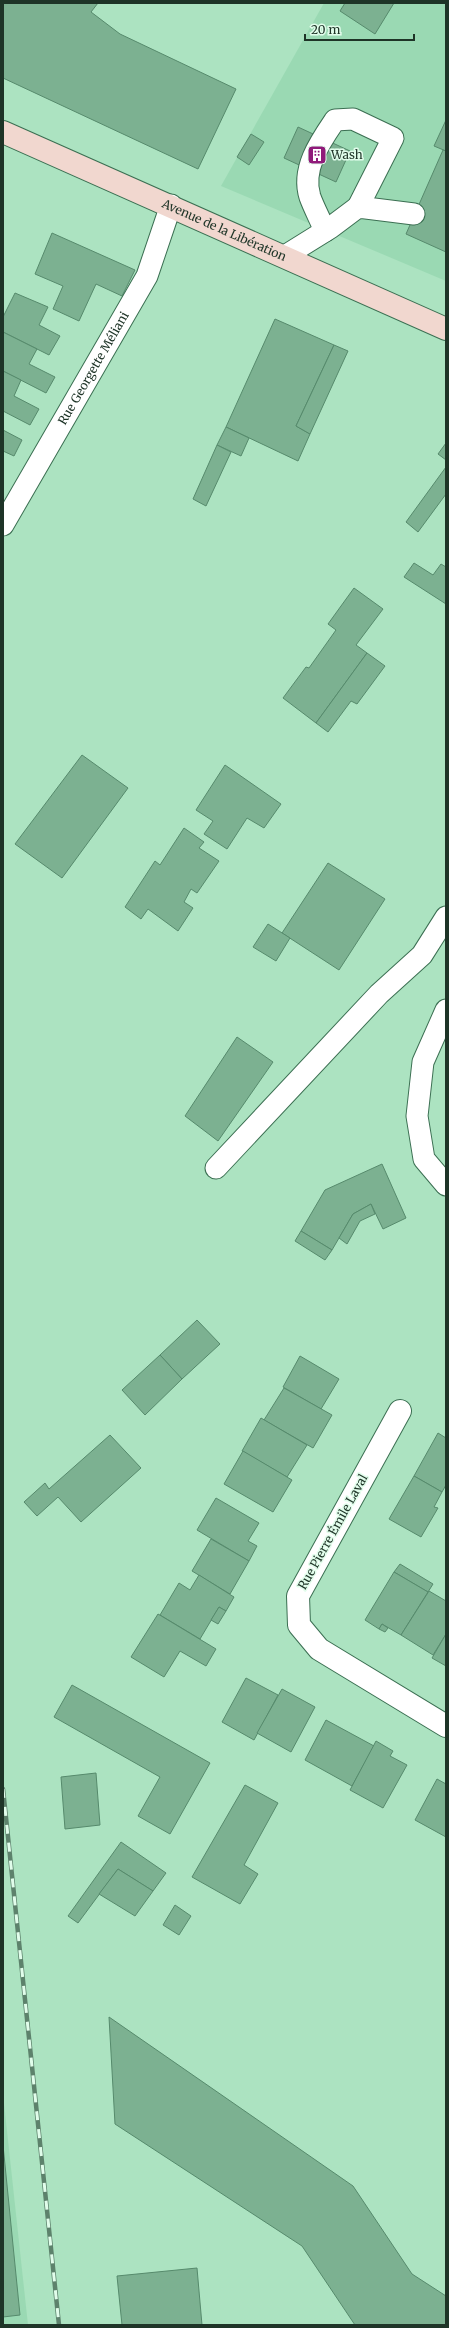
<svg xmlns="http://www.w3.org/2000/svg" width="449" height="2328" viewBox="0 0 449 2328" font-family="Merriweather,serif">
	<rect width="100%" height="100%" fill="#ace3c1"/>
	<!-- built -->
	<g fill="#9ad9b3">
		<path d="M324,3H446V281L221,186Z"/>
		<path d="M3,2094L28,2325H3Z"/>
	</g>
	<!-- building -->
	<g fill="#7cb191" stroke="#568a6c">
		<path d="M3,3H98L91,12L120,34L236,89L198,169L3,78Z"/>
		<path d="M345,3H394L375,34L340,11Z"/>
		<path d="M446,120V151L434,146Z"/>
		<path d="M298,127L350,151L336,182L284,158Z"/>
		<path d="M251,134L264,142L249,165L237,157Z"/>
		<path d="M443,150L446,151V252L406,234Z"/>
		<path d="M52,233L135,270L122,296L96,284L79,321L53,309L63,286L35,274Z"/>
		<path d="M15,293L48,307L39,325L60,336L49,355L3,332V317Z"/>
		<path d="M275,319L334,345L296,426L310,434L298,461L226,427Z"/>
		<path d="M3,332L37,349L29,364L55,377L46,393L3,371Z"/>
		<path d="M334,345L348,351L310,434L296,426Z"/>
		<path d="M3,371L21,380L14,396L39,409L30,425L3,411Z"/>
		<path d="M226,427L249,438L241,456L217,445Z"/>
		<path d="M3,430L22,440L14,456L3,451Z"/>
		<path d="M446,443V460L438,454Z"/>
		<path d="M217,445L231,452L206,506L193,499Z"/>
		<path d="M446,467V494L418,532L406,522Z"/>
		<path d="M414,563L433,575L441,564L446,567V604L404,577Z"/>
		<path d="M354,588L383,609L356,645L367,653L316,723L283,698L306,667L309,668L336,630L328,624Z"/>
		<path d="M367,653L385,666L357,704L351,701L328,732L316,723Z"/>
		<path d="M82,755L128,788L62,878L15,844Z"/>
		<path d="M225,765L281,804L264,828L247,818L227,849L204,834L213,821L196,810Z"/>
		<path d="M184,828L204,842L199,848L219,861L197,893L191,889L184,902L193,908L178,931L148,909L141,919L125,907L155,861L160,865Z"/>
		<path d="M328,863L385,899L339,970L282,933Z"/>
		<path d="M268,924L290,938L276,961L253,947Z"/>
		<path d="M237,1037L273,1062L218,1141L185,1116Z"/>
		<path d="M382,1164L406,1218L383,1229L371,1204L353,1214L332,1250L301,1231L325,1190Z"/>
		<path d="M371,1204L375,1214L360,1221L347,1244L339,1238L353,1214Z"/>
		<path d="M301,1231L332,1250L325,1260L295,1241Z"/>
		<path d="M197,1320L220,1344L182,1379L160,1355Z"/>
		<path d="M160,1355L182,1379L145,1415L122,1390Z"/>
		<path d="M300,1356L339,1379L321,1409L283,1387Z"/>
		<path d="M284,1388L332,1415L313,1448L264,1420Z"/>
		<path d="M261,1418L307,1445L287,1477L242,1451Z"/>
		<path d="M438,1433L446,1438V1485L442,1492L414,1476Z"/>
		<path d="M110,1435L141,1468L81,1522L58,1497L37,1516L24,1502L45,1483L49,1489Z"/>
		<path d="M243,1451L292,1480L273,1512L224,1484Z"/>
		<path d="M414,1476L442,1492L434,1507L438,1508L421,1537L389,1519Z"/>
		<path d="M216,1498L259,1523L248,1541L257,1546L249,1561L197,1530Z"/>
		<path d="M211,1539L249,1561L230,1594L192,1571Z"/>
		<path d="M400,1564L433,1584L428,1592L394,1572Z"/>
		<path d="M394,1572L428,1592L401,1635L382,1624L379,1629L365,1620Z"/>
		<path d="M199,1575L234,1597L226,1611L219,1607L200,1639L160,1615L179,1583L190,1590Z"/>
		<path d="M429,1591L446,1601V1634L433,1655L401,1635Z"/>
		<path d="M219,1607L226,1611L218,1624L211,1620Z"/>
		<path d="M158,1614L216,1649L206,1666L180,1651L164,1677L131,1657Z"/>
		<path d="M382,1624L388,1628L385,1632L379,1629Z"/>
		<path d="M446,1634V1666L432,1658Z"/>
		<path d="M246,1678L278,1695L254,1740L222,1722Z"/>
		<path d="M72,1685L210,1763L170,1834L138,1816L160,1777L54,1717Z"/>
		<path d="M282,1689L315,1707L291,1752L257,1733Z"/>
		<path d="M326,1720L374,1746L352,1786L305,1760Z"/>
		<path d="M376,1741L393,1751L390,1756L407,1765L383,1808L350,1790Z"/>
		<path d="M96,1773L100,1825L65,1829L61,1777Z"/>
		<path d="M437,1779L446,1784V1837L415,1820Z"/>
		<path d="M245,1785L278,1803L244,1865L258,1874L240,1904L192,1877Z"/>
		<path d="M121,1842L166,1873L153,1891L118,1869L78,1923L68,1916Z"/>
		<path d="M118,1869L153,1891L135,1916L99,1894Z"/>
		<path d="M175,1905L191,1916L179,1935L163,1925Z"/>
		<path d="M109,2017L353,2186L412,2274L446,2296V2325H355L302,2246L115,2124Z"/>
		<path d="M3,2145L20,2315L3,2317Z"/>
		<path d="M197,2268L202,2325H122L117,2276Z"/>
	</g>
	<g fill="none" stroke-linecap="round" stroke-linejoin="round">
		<defs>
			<g id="service">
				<path d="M325,231C320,219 314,208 310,197C301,169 320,142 335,120L353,119L393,138L358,207"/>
				<path d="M285,256L330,228L358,207L414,214"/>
				<path id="s1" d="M3,525L147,276L171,205"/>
				<path d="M446,1010L423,1062L417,1116L424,1159L446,1185"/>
				<path d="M216,1168L379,994L422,955L446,917"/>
			</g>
			<path id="minor" d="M400,1411L298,1596L299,1625L319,1649L446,1726"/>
			<g id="secondary">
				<path id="s2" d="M3,132L446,329"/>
			</g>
		</defs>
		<!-- service casing -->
		<use href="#service" stroke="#3b6f52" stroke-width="23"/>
		<!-- minor casing -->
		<use href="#minor" stroke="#3b6f52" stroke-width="24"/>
		<!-- secondary casing -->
		<use href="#secondary" stroke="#3b6f52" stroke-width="24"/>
		<!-- service -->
		<use href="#service" stroke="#fff" stroke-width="21"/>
		<!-- minor -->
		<use href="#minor" stroke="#fff" stroke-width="22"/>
		<!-- secondary -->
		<use href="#secondary" stroke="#f1d7cf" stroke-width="22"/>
		<defs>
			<path id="rail" d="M3,1789L59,2325"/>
		</defs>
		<!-- rail casing -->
		<use href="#rail" stroke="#5d826c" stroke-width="4.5"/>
		<!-- rail -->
		<use href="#rail" stroke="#e1fdeb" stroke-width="3" stroke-dasharray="9" stroke-linecap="butt"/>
	</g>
	<!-- icons -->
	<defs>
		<symbol id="building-square" viewBox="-11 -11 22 22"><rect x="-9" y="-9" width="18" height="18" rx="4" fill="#901a7a" stroke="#e1fdeb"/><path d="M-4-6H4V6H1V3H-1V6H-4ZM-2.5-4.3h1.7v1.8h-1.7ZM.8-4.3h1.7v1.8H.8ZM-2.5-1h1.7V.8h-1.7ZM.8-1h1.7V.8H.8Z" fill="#fff"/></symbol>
	</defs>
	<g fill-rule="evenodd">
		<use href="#building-square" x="306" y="144" width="22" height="22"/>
	</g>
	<g text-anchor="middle" stroke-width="3" stroke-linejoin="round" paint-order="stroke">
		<!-- poi labels -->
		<g font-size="12" fill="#1e3427" stroke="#e1fdeb" text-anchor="start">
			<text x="331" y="159">Wash</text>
		</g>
		<!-- street labels -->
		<g font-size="12" fill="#1e3427" stroke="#e1fdeb">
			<text dy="4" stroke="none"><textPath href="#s2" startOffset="242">Avenue de la Libération</textPath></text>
			<text dy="4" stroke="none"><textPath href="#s1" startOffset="181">Rue Georgette Méliani</textPath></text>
			<text transform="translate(333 1532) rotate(-61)" y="4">Rue Pierre Émile Laval</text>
		</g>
	</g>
	<!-- border -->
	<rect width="449" height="2328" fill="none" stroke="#1e3427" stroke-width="8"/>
	<!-- scale -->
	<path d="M305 34v6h109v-6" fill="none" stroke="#1e3427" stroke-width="2"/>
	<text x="311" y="34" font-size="12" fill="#1e3427" stroke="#e1fdeb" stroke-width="3" paint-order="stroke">20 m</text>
</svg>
